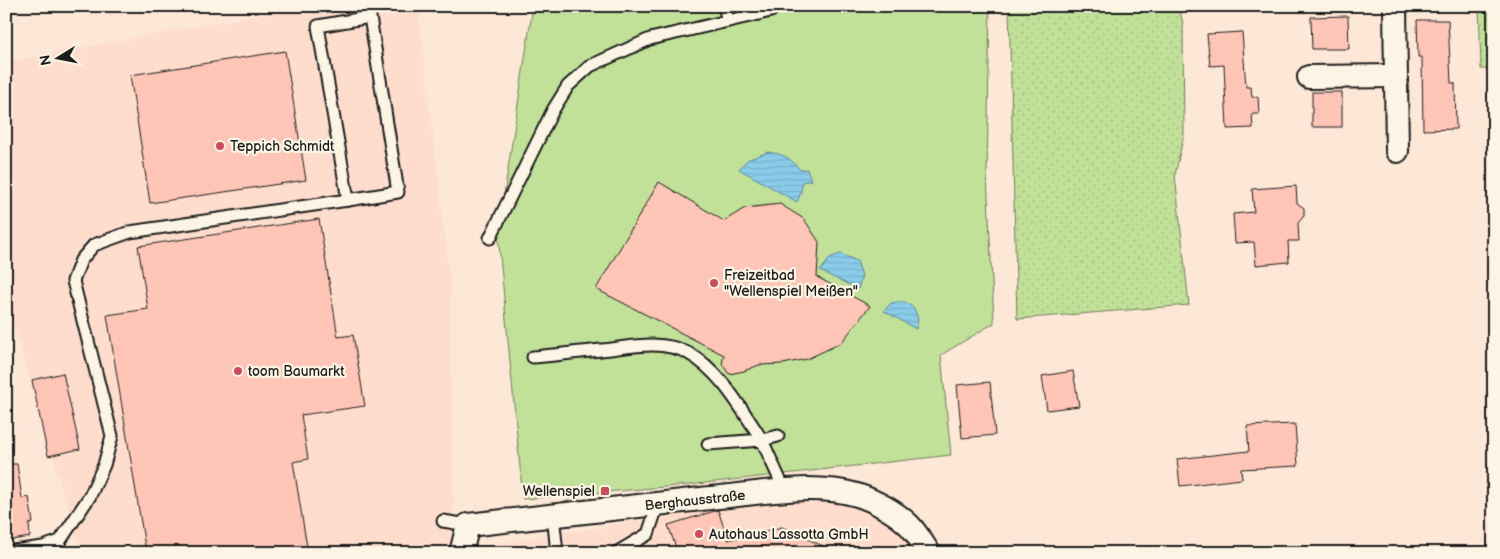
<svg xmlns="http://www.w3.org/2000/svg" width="1500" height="559" viewBox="0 0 1500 559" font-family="'Balsamiq Sans',sans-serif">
	<defs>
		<pattern id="grass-dots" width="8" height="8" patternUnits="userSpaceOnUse" patternTransform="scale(1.25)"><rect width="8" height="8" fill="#c1e199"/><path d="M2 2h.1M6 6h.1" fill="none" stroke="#a5c083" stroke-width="1.8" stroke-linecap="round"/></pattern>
		<pattern id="water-rules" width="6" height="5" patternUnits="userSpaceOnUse" patternTransform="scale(1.25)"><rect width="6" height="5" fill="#8acdeb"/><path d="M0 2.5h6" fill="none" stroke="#76afc9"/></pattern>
	</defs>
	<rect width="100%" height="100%" fill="#fde7d7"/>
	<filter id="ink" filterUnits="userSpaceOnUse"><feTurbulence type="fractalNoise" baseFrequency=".02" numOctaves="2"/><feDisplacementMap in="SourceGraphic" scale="10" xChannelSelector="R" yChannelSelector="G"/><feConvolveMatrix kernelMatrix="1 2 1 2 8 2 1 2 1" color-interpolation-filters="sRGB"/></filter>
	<g filter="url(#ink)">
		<!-- built -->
		<g fill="#feddcd">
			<path d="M308,6H418L450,282L453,506L449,553H81L6,300V62Z"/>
			<path d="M772,500L844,502L874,514L902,532L916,553H489L494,544Z"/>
		</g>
		<!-- grass -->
		<g fill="url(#grass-dots)" stroke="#6e7e5a">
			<path d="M1009,6H1179L1183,24L1184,134L1175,175L1189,305L1017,319Z"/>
			<path d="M1479,6H1494V69H1481Z"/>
		</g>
		<!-- park -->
		<path fill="#c1e199" stroke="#6e7e5a" d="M533,6H990L987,175L994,323L941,355L951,455L688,485L523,499L498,234Z"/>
		<!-- water -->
		<g fill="url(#water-rules)" stroke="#5e8698">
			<path d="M768,152C785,155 790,157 800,170L807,169L811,180L802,182L801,192L797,202L739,169L747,160Z"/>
			<path d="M841,254L857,261L862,275L858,289L820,271L831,257Z"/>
			<path d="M898,302H905L914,308L918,319L916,329L884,311L891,303Z"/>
		</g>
		<!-- building -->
		<g fill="#ffc5b6" stroke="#1c1c1c">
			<path d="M1348,16L1349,49H1312L1311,17Z"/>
			<path d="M1417,20H1448L1451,83H1455L1456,129L1423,130L1422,57H1418Z"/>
			<path d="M1242,32L1246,87H1251L1252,97H1258L1259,114H1252L1253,128L1227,129L1224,65L1210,66L1207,34Z"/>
			<path d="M285,51L306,180L150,203L130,75Z"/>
			<rect x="1312" y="92" width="30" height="35"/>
			<path d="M659,182L724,221L745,208L780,204L804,219L819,242L817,277L870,306L841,343L807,359L783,364L759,365L744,371L729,374L722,364L724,355L596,289Z"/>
			<path d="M1296,186L1297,203L1304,208V216L1298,223L1299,241H1288L1289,262L1256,265L1254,242L1235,243L1233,214L1254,212L1252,189Z"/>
			<path d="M319,219L338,337L353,335L365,406L301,415L308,459L293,462L308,553H146L107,315L148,309L138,246Z"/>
			<path d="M1073,371L1079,406L1047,410L1042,376Z"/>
			<path d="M63,373L80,449L48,456L32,380Z"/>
			<path d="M990,382L995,435L962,438L957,385Z"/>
			<path d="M1295,424L1298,466L1241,469L1242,479L1180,486L1177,459L1249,451L1247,426Z"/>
			<path d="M6,464H17L22,498L29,497L33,523L29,524L30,537L6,541Z"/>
			<path d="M718,510L728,540L782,527L838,553H678L668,525Z"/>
		</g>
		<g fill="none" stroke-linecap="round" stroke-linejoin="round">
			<defs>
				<g id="lane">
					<path d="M724,6L728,21"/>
					<path d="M370,17L398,192L348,200L318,26Z"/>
					<path d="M490,238L553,110L568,86L590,66L650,39L771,11"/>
					<path d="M533,357C556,355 579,352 602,350C630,347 661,339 688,353C720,370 742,410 762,440L778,436"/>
					<path d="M708,444L762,440L785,491"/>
					<path d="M553,515L557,553"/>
					<path d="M443,521L468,525"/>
					<path d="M6,552L43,547L60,541L90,496L104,465L112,436L73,281L81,260L94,245L130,232L348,200"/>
					<path d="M616,553L648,534L658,504"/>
				</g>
				<g id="street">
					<path d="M1395,6L1397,151"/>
					<path d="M1309,77L1396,76"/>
					<path d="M461,553L468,525C549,516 629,507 710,498C757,494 810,482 857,495C874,500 897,513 909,525C917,533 923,544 929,553"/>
				</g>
			</defs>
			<!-- lane casing -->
			<use href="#lane" stroke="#1c1c1c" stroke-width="15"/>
			<!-- street casing -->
			<use href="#street" stroke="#1c1c1c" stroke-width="26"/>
			<!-- lane -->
			<use href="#lane" stroke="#fcf5e5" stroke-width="11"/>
			<!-- street -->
			<use href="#street" stroke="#fcf5e5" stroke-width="22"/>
		</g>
	</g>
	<!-- markers -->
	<g fill="#d1495b" stroke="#fcf5e5" stroke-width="2">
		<circle cx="220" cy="146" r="5"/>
		<circle cx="714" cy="283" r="5"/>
		<circle cx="238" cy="371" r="5"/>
		<rect x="600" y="486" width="10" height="10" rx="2.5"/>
		<circle cx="699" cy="534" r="5"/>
	</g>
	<g text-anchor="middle" stroke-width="4.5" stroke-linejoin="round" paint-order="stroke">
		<!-- poi labels -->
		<g font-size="14" fill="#1c1c1c" stroke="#fcf5e5" text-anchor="start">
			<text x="230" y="151">Teppich Schmidt</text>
			<text x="724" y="280">Freizeitbad<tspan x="724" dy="16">"Wellenspiel Meißen"</tspan></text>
			<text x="248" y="376">toom Baumarkt</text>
			<text x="595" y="496" text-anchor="end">Wellenspiel</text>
			<text x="709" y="539">Autohaus Lassotta GmbH</text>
		</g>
		<!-- street labels -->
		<g font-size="14" fill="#1c1c1c" stroke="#fcf5e5">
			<text transform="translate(695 500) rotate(-6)" y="5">Berghausstraße</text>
		</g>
	</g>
	<!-- margin -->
	<rect width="1500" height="559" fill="none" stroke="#fcf5e5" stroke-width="25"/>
	<rect x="12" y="12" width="1475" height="534" fill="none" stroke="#1c1c1c" stroke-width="2" filter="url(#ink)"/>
	<!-- north arrow -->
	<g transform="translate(58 58) rotate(260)" stroke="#fcf5e5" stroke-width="4" paint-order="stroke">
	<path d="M0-4L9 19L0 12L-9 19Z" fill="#1c1c1c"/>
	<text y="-8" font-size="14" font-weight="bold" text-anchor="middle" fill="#1c1c1c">N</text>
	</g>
</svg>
